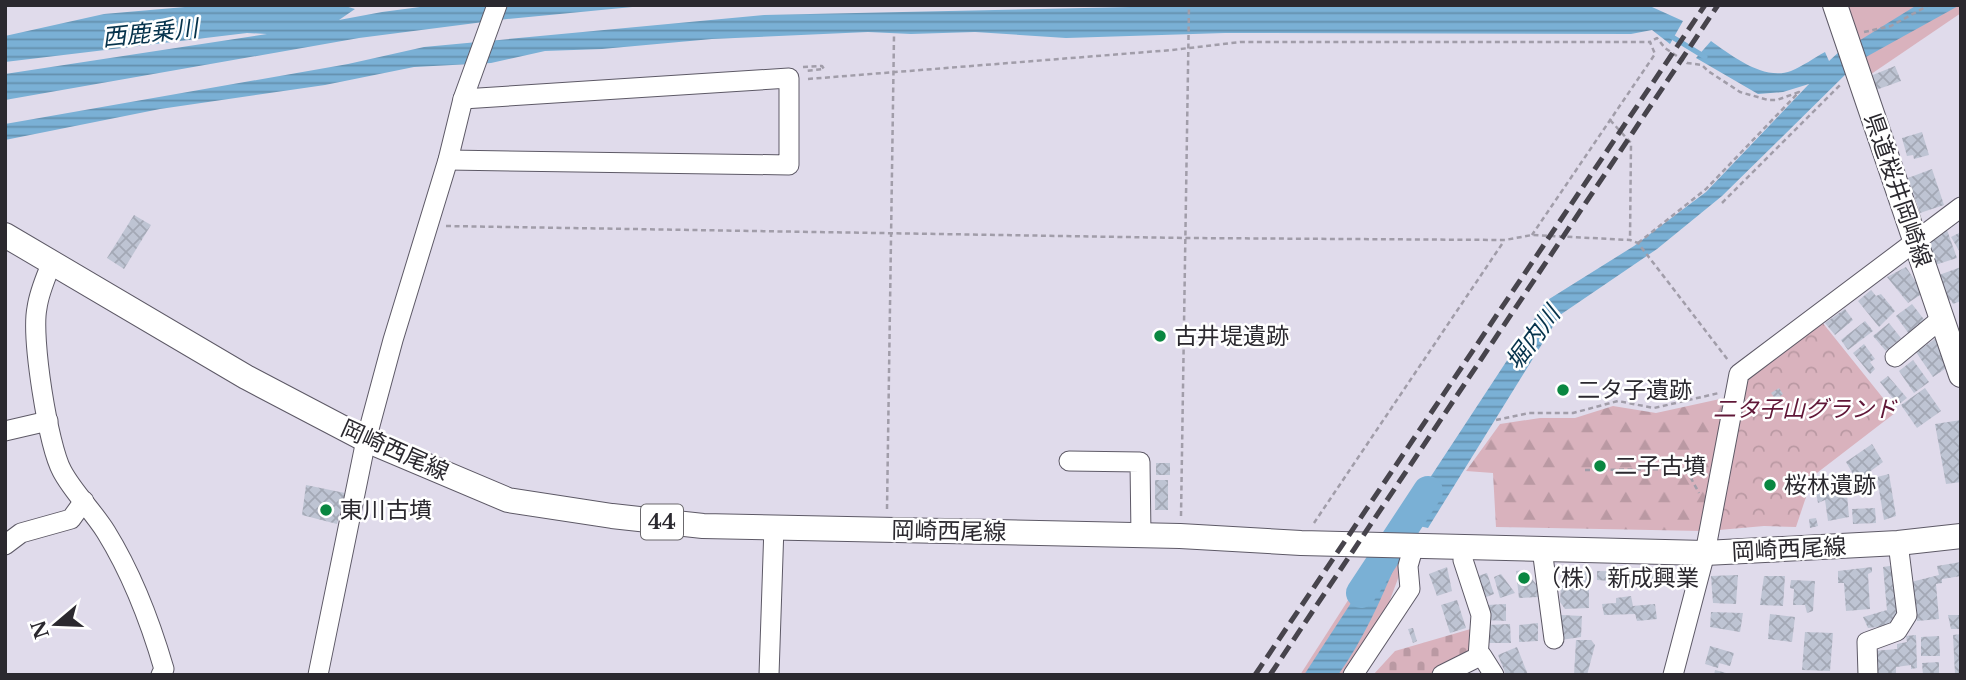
<svg xmlns="http://www.w3.org/2000/svg" width="1966" height="680" viewBox="0 0 1966 680" font-family="'Libre Baskerville','Noto Sans JP',serif">
	<defs>
		<pattern id="forest-firs" width="22" height="20" patternUnits="userSpaceOnUse" patternTransform="scale(1.75)"><rect width="22" height="20" fill="#d9b2bd"/><path d="M5 1l3.5 6h-7zM16 11l3.5 6h-7z" fill="#ba99a3"/></pattern>
		<pattern id="cemetery-stones" width="16" height="16" patternUnits="userSpaceOnUse" patternTransform="scale(1.75)"><rect width="16" height="16" fill="#d9b2bd"/><path d="M2 7V4a2 2 0 0 1 4 0v3zM10 15v-3a2 2 0 0 1 4 0v3z" fill="#ba99a3"/></pattern>
		<pattern id="park-crowns" width="20" height="18" patternUnits="userSpaceOnUse" patternTransform="scale(1.75)"><rect width="20" height="18" fill="#d9b2bd"/><path d="M2 6a3 3 0 1 1 6 0M12 15a3 3 0 1 1 6 0" fill="none" stroke="#ba99a3"/></pattern>
		<pattern id="water-rules" width="6" height="5" patternUnits="userSpaceOnUse" patternTransform="scale(1.75)"><rect width="6" height="5" fill="#7ab0d5"/><path d="M0 2.5h6" fill="none" stroke="#648fad"/></pattern>
		<pattern id="building-cross-hatch" width="8" height="8" patternUnits="userSpaceOnUse" patternTransform="scale(1.75)"><rect width="8" height="8" fill="#bec4d3"/><path d="M0 0l8 8M0 8l8-8" fill="none" stroke="#a3a8b5"/></pattern>
	</defs>
	<rect width="100%" height="100%" fill="#e0dbeb"/>
	<!-- green -->
	<g fill="#d9b2bd">
		<path d="M1828,5H1961V13L1855,85Z"/>
		<path d="M1372,563L1403,565L1387,608L1346,675H1300Z"/>
	</g>
	<!-- forest -->
	<path fill="url(#forest-firs)" d="M1729,397L1702,531L1496,527L1493,473L1466,471L1500,424L1540,418H1575L1613,406L1656,413Z"/>
	<!-- cemetery -->
	<path fill="url(#cemetery-stones)" d="M1474,628L1473,654L1460,661L1466,675H1373L1395,651Z"/>
	<!-- park -->
	<path fill="url(#park-crowns)" d="M1822,322L1895,413L1813,476L1796,527L1764,526L1719,530L1742,397L1747,380Z"/>
	<!-- water -->
	<g fill="url(#water-rules)">
		<path d="M208,5H342L355,9L339,20L382,12L435,5H653L507,19L359,38L5,100V74L267,34L247,33L5,62V36L104,14Z"/>
		<path d="M1619,5L1652,7L1683,21L1670,44L1652,30L1631,34L1225,33L1066,38L975,32L911,34L868,32L712,39L602,49L545,51L491,63L414,67L325,85L160,109L5,140V124L348,64L424,47L764,15L1175,6Z"/>
		<path d="M1917,5H1960L1866,57L1857,42Z"/>
		<path d="M1711,41C1732,56 1764,81 1791,71C1803,66 1814,58 1825,52L1829,61L1840,51L1849,71L1722,196L1657,249L1560,315L1428,528L1401,522L1546,301L1634,246L1706,192L1809,84L1783,92L1758,94L1696,58Z"/>
		<path d="M1379,560L1397,561C1381,600 1363,640 1338,675H1304Z"/>
	</g>
	<g fill="none" stroke-linecap="round" stroke-linejoin="round">
		<!-- stream -->
		<path stroke="#7ab0d5" stroke-width="5" d="M1669,35L1705,57"/>
		<!-- river -->
		<path stroke="#7ab0d5" stroke-width="30" d="M1361,593L1428,491"/>
	</g>
	<!-- building -->
	<g fill="url(#building-cross-hatch)">
		<path d="M1895,66L1901,81L1873,91L1868,77Z"/>
		<path d="M1922,132L1929,155L1914,159L1913,155L1907,156L1902,138Z"/>
		<path d="M1932,169L1944,205L1920,213L1908,178Z"/>
		<path d="M134,215L151,225L124,269L107,258Z"/>
		<path d="M1947,230L1957,258L1935,265L1926,242Z"/>
		<path d="M1961,232V254L1951,237Z"/>
		<path d="M1906,267L1923,293L1908,303L1887,277Z"/>
		<path d="M1961,267V301L1953,304L1951,300L1947,301L1939,275Z"/>
		<path d="M1871,290L1876,296L1881,294L1895,311L1879,327L1858,301Z"/>
		<path d="M1912,304L1926,322L1909,334L1896,316Z"/>
		<path d="M1845,309L1853,320L1835,335L1825,323Z"/>
		<path d="M1865,321L1873,331L1848,350L1841,340Z"/>
		<path d="M1889,323L1901,338L1886,351L1873,336Z"/>
		<path d="M1935,339L1952,364L1933,377L1916,352Z"/>
		<path d="M1864,344L1875,359L1870,362L1875,369L1870,374L1853,353Z"/>
		<path d="M1913,360L1929,382L1914,393L1899,371Z"/>
		<path d="M1888,376L1907,398L1898,405L1880,382Z"/>
		<path d="M1779,388L1783,394L1776,400L1771,393Z"/>
		<path d="M1925,388L1941,411L1917,428L1901,405Z"/>
		<path d="M1961,420V482L1946,484L1935,424Z"/>
		<path d="M1872,444L1883,462L1857,481L1846,462Z"/>
		<rect x="1156" y="463" width="14" height="12"/>
		<path d="M1889,474L1896,516L1884,520L1877,477Z"/>
		<path d="M1835,479L1846,482L1849,517L1828,521L1825,500L1818,503L1815,487Z"/>
		<rect x="1155" y="480" width="13" height="30"/>
		<path d="M306,485L345,493L337,524L302,515Z"/>
		<path d="M1875,508L1876,523L1853,524L1852,509Z"/>
		<path d="M1816,518L1818,526L1810,528L1809,519Z"/>
		<path d="M1961,562V576L1942,579V583L1936,584L1939,619L1917,621L1911,582L1939,575L1937,566Z"/>
		<path d="M1896,565L1903,611L1896,625L1868,628L1863,617L1887,610L1883,567Z"/>
		<path d="M1447,567L1452,591L1437,596L1429,574Z"/>
		<path d="M1872,567V572L1868,574L1870,609L1846,611L1844,583H1838V571Z"/>
		<path d="M1524,570L1537,585L1538,597L1519,598L1516,571Z"/>
		<path d="M1562,570L1587,571L1589,579V608L1565,609L1560,602Z"/>
		<path d="M1597,571L1656,572V585L1597,580Z"/>
		<path d="M1487,573L1494,594L1481,599L1475,577Z"/>
		<path d="M1501,574L1515,593L1500,598L1494,577Z"/>
		<path d="M1738,575L1736,604L1713,603L1711,576Z"/>
		<path d="M1764,576H1785L1783,606L1760,605Z"/>
		<path d="M1791,580L1815,581L1813,611L1807,613L1805,605H1793L1794,589L1790,588Z"/>
		<path d="M1631,596L1633,606L1655,604L1657,619L1637,621L1635,614L1604,615L1602,604L1616,603V598Z"/>
		<path d="M1457,600L1466,628L1450,633L1441,605Z"/>
		<path d="M1506,604V621L1486,620L1487,605Z"/>
		<path d="M1711,612L1743,613L1740,632L1710,627Z"/>
		<path d="M1770,614L1795,617L1792,642L1768,639Z"/>
		<path d="M1561,615L1582,616L1581,637L1561,640Z"/>
		<path d="M1948,615H1961V629H1951Z"/>
		<path d="M1538,623V641L1519,642V625Z"/>
		<path d="M1510,624L1511,643H1486L1487,625Z"/>
		<path d="M1413,628L1417,641L1413,643L1408,629Z"/>
		<path d="M1805,632L1833,633L1830,671L1802,670Z"/>
		<path d="M1961,634V675H1955L1953,635Z"/>
		<path d="M1916,635L1917,668L1911,669V665L1896,667V675H1875L1874,651L1897,649V644L1907,642L1906,636Z"/>
		<path d="M1939,636L1940,656H1921V637Z"/>
		<path d="M1576,640H1591L1595,645L1587,675H1574Z"/>
		<path d="M1710,646L1734,653L1730,666L1719,663L1718,668L1705,664Z"/>
		<path d="M1517,647L1528,675H1506L1498,655Z"/>
		<path d="M1939,662V675H1923L1922,663Z"/>
		<path d="M1715,670L1730,674V675H1714Z"/>
	</g>
	<g fill="none" stroke-linecap="round" stroke-linejoin="round">
		<defs>
			<g id="minor">
				<path d="M448,160L789,165V78L463,99"/>
				<path d="M52,262C46,277 39,292 37,308C31,337 48,445 62,471C73,492 93,511 106,532C132,574 150,621 164,669L161,675"/>
				<path d="M1895,357L1942,318"/>
				<path d="M5,431L48,421"/>
				<path d="M1069,461L1140,462L1141,536"/>
				<path d="M5,545L21,533L71,519L84,501"/>
				<path d="M1542,549L1554,639"/>
				<path d="M1478,657L1482,656L1494,675"/>
				<path d="M318,675L366,440L393,340L448,160L463,99L497,5"/>
				<path d="M769,675L774,526"/>
				<path d="M1353,675L1410,589L1408,566L1414,545"/>
				<path d="M1442,675L1478,657L1481,615L1463,560L1465,547"/>
				<path d="M1673,675L1705,553L1739,374L1961,207"/>
				<path d="M1868,675L1867,642L1897,631L1907,615L1898,543"/>
			</g>
			<g id="major">
				<path d="M1835,5L1961,375"/>
				<path d="M5,235L246,377L366,440L508,500L612,516L703,526L1180,536L1301,543L1705,553L1898,543L1961,536"/>
			</g>
		</defs>
		<!-- minor casing -->
		<use href="#minor" stroke="#5d5966" stroke-width="21"/>
		<!-- major casing -->
		<use href="#major" stroke="#5d5966" stroke-width="26"/>
		<!-- path -->
		<g stroke="#a19da9" stroke-width="2.5" stroke-dasharray="5 3.5" stroke-linecap="butt">
			<path d="M1864,32L1891,26L1929,5"/>
			<path d="M803,67L822,66L824,69L805,71"/>
			<path d="M808,79L1172,50L1240,42H1650L1655,54L1532,235"/>
			<path d="M1610,120L1631,143L1630,240"/>
			<path d="M1722,203L1840,85"/>
			<path d="M446,226L1185,238L1505,240L1532,235L1630,240L1638,243L1728,360"/>
			<path d="M1638,243L1706,189L1799,92L1777,100H1768L1740,92L1708,71L1702,65L1687,63L1665,48L1657,38L1650,42"/>
			<path d="M1496,420L1529,413H1573L1618,401L1654,408L1719,393"/>
			<path d="M1585,470L1686,469L1699,493"/>
			<path d="M887,509L894,36"/>
			<path d="M1181,516L1189,5"/>
			<path d="M1314,523L1504,241"/>
		</g>
		<!-- minor -->
		<use href="#minor" stroke="#fff" stroke-width="19"/>
		<!-- major -->
		<use href="#major" stroke="#fff" stroke-width="24"/>
		<!-- rail -->
		<g stroke="#47444c" stroke-width="5" stroke-dasharray="14 7" stroke-linecap="butt">
			<path d="M1255,675L1705,5"/>
			<path d="M1270,675L1718,5"/>
		</g>
	</g>
	<!-- markers -->
	<g fill="#0a8741" stroke="#fff" stroke-width="2.5">
		<circle cx="1160" cy="336" r="7"/>
		<circle cx="1563" cy="390" r="7"/>
		<circle cx="1600" cy="466" r="7"/>
		<circle cx="1770" cy="485" r="7"/>
		<circle cx="326" cy="510" r="7"/>
		<circle cx="1524" cy="578" r="7"/>
	</g>
	<g text-anchor="middle" stroke-width="5" stroke-linejoin="round" paint-order="stroke">
		<!-- shield labels -->
		<rect fill="#fff" stroke="#6b696d" stroke-width="2" x="641" y="504.5" width="42" height="35" rx="5"/>
		<g font-size="21" font-weight="bold" fill="#2b292f">
			<text x="662" y="529">44</text>
		</g>
		<!-- street labels -->
		<g font-size="23" fill="#2b292f" stroke="#fff">
			<text transform="translate(1898 190) rotate(71)" y="8">県道桜井岡崎線</text>
			<text transform="translate(395 450) rotate(24)" y="8">岡崎西尾線</text>
			<text transform="translate(949 531) rotate(1)" y="8">岡崎西尾線</text>
			<text transform="translate(1789 549) rotate(-3)" y="8">岡崎西尾線</text>
		</g>
		<!-- poi labels -->
		<g font-size="23" fill="#2b292f" stroke="#fff" text-anchor="start">
			<text x="1174" y="344">古井堤遺跡</text>
			<text x="1577" y="398">二タ子遺跡</text>
			<text x="1614" y="474">二子古墳</text>
			<text x="1784" y="493">桜林遺跡</text>
			<text x="340" y="518">東川古墳</text>
			<text x="1538" y="586">（株）新成興業</text>
		</g>
		<!-- park labels -->
		<g font-size="23" font-style="italic" fill="#601737" stroke="#fff">
			<text x="1805" y="417">二タ子山グランド</text>
		</g>
		<!-- water labels -->
		<g font-size="24" font-style="italic" fill="#06334c" stroke="#fff">
			<text transform="translate(150 33) rotate(-6)" y="8">西鹿乗川</text>
			<text transform="translate(1533 338) rotate(-53)" y="8">堀内川</text>
		</g>
	</g>
	<!-- border -->
	<rect width="1966" height="680" fill="none" stroke="#2b292f" stroke-width="14"/>
	<!-- north arrow -->
	<g transform="translate(56 624) rotate(251)" stroke="#ffffff" stroke-width="5" paint-order="stroke">
	<path d="M0-5L12 26L0 18L-12 26Z" fill="#2b292f"/>
	<text y="-10" font-size="19" font-weight="bold" text-anchor="middle" fill="#2b292f">N</text>
	</g>
</svg>
